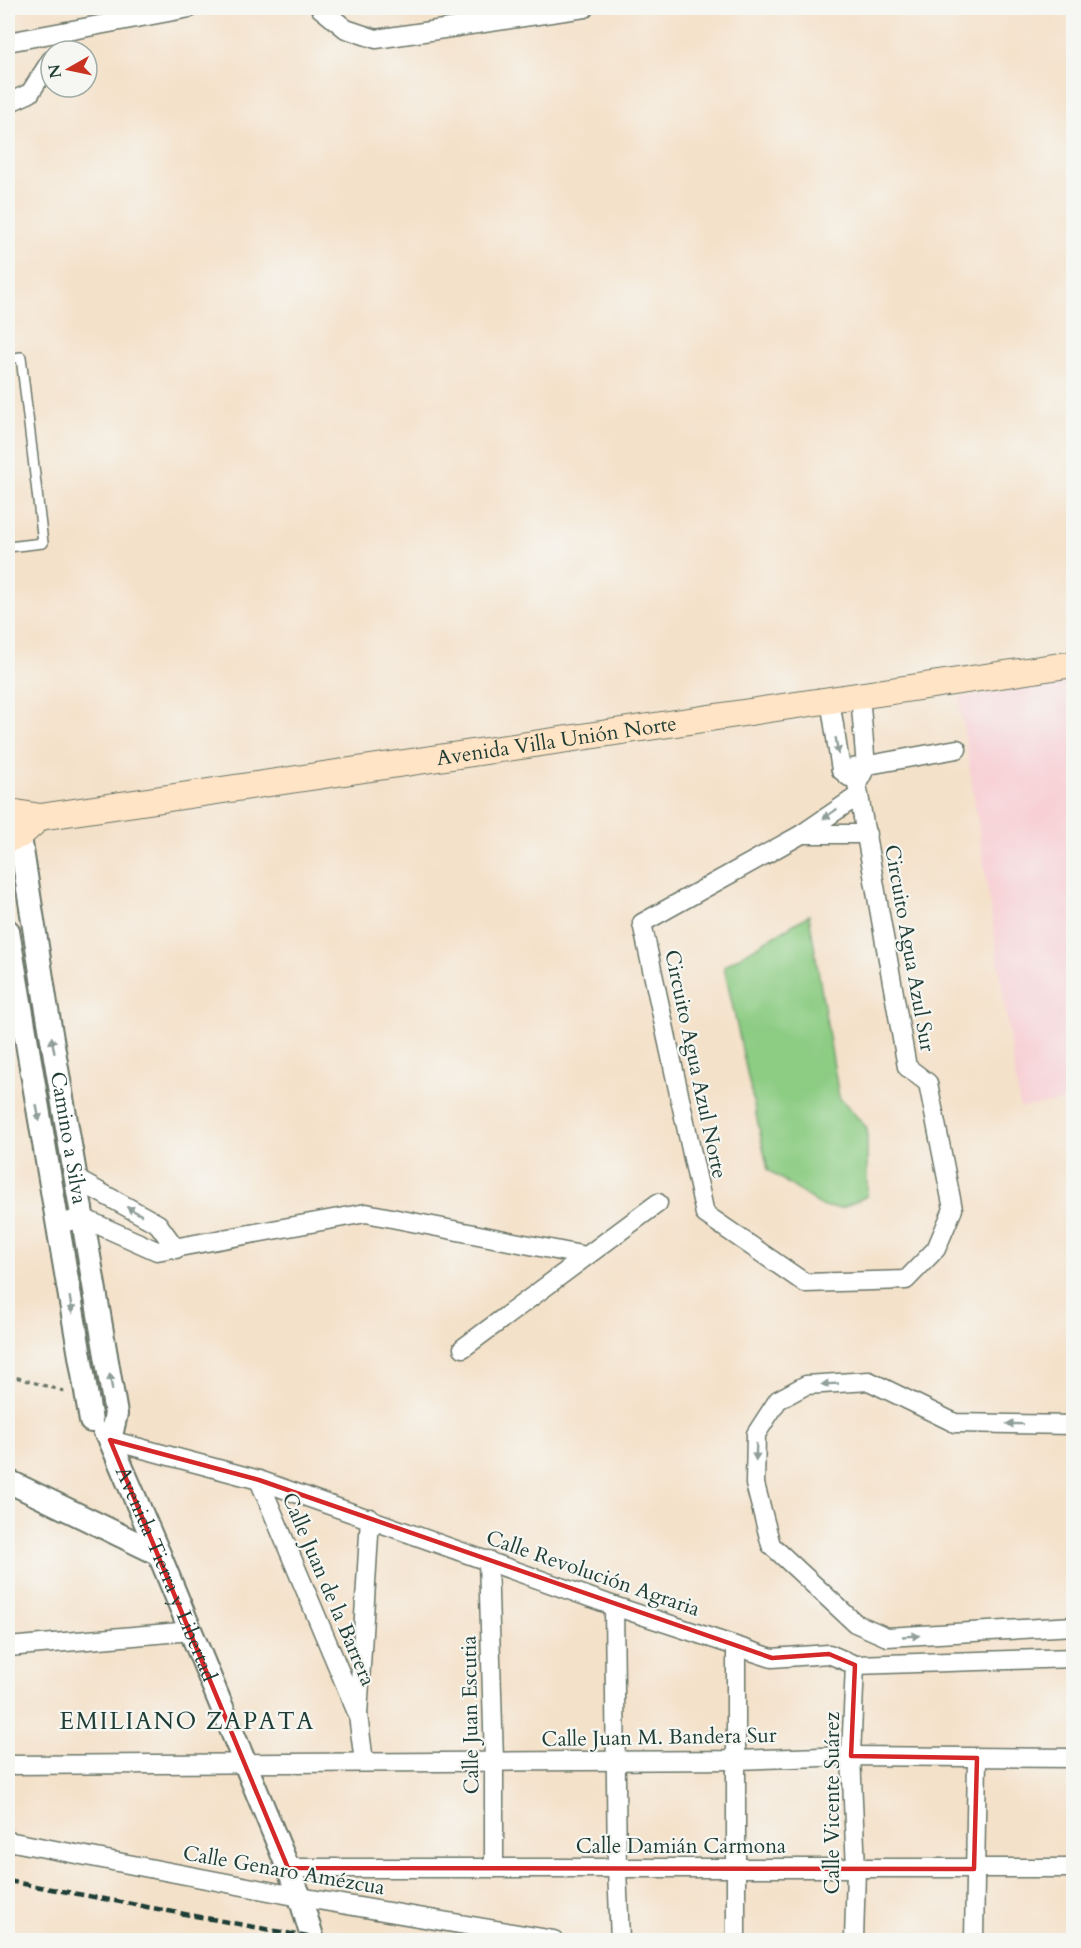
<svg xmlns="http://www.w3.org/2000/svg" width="1081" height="1948" viewBox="0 0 1081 1948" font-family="Cardo,serif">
	<rect width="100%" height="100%" fill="#f6f6f2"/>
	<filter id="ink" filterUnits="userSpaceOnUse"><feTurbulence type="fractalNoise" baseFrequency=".0167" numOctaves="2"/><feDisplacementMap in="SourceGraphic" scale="12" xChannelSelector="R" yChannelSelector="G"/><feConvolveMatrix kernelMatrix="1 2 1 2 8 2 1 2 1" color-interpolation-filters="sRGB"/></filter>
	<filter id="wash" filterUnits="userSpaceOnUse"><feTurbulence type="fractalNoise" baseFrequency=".008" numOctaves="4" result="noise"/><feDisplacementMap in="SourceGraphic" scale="24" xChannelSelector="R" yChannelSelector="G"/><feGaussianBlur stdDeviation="1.35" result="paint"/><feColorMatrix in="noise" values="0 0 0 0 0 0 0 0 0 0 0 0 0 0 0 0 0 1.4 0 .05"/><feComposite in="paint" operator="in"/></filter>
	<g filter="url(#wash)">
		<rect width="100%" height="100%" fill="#f4e1c9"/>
		<!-- built -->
		<path fill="#f7cfd4" d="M1073,680V1100L1020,1108L960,703L962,697Z"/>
		<!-- green -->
		<path fill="#8ccc83" stroke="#56845c" stroke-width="1.5" d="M809,915L839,1097L867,1128V1196L842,1208L823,1207L768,1170L724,966Z"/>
	</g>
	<g filter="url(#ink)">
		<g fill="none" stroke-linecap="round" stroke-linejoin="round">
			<defs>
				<path id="service" d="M8,359L21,357L43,543L8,547"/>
				<g id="minor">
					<path d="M320,8L346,29L376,39L585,8"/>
					<path d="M8,42L190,8"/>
					<path d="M8,103L30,93L51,60"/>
					<path d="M830,700L841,770L849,777"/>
					<path d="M841,770L957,749"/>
					<path d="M859,795L802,834L642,923L705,1214L805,1283L906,1280L936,1249L953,1209L928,1083L907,1067L857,784L866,767L860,695"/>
					<path d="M802,834H867"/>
					<path d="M76,1179L158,1224L176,1249"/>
					<path d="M58,1224L83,1218L157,1251L366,1213L586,1256"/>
					<path d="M463,1348L658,1203"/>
					<path d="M1074,1425L955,1423L869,1381L806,1385L778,1400L756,1434L755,1484L771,1545L855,1623L887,1637L1074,1626"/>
					<path d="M102,1432L110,1440L259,1480L614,1606L772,1658L829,1654L855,1665L1074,1658"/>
					<path d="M259,1480L358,1715"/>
					<path d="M488,1560L494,1761V1868"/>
					<path d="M614,1606L617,1869L620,1940"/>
					<path d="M8,1647L191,1631"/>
					<path d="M364,1762L358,1715L370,1518"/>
					<path d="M8,1765L737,1760L851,1756L1074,1758"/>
					<path d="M8,1841L300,1897L554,1940"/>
					<path d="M288,1868H1074"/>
					<path d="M736,1940V1647"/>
					<path d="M854,1940L856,1869L851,1756L855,1665"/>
					<path d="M974,1940L977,1758"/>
				</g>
				<g id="tertiary">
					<path id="s1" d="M17,818L46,1004L116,1414L110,1440L159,1554L300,1897L313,1940"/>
					<path d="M8,931L91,1421"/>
					<path d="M8,1481L159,1554"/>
				</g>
				<g id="secondary">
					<path id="s2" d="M8,816L16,813L40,817L1074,664"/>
					<path d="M8,839L20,835L40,817"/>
				</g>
			</defs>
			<!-- service casing -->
			<use href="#service" stroke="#6a7668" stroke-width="12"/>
			<!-- minor casing -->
			<use href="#minor" stroke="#6a7668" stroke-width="21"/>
			<!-- tertiary casing -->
			<use href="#tertiary" stroke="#6a7668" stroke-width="26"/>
			<!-- secondary casing -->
			<use href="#secondary" stroke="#6a7668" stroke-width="28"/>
			<!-- path -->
			<g stroke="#6a7668" stroke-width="3" stroke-dasharray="4.5 4.5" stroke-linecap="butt">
				<path d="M8,1300V1344"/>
				<path d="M8,1375L67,1392"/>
			</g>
			<!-- service -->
			<use href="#service" stroke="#fff" stroke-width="9"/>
			<!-- minor -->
			<use href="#minor" stroke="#fff" stroke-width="18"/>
			<!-- tertiary -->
			<use href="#tertiary" stroke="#fff" stroke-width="22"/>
			<!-- secondary -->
			<use href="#secondary" stroke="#ffe4c6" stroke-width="26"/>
			<!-- rail -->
			<path stroke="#1f3d34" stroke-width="4.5" stroke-dasharray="9 4.5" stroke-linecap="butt" d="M8,1881L324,1940"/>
		</g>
		<!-- one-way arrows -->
		<defs><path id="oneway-solid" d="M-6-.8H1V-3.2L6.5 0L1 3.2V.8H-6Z" transform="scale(1.5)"/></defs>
		<g fill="#8f9e9a">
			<use href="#oneway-solid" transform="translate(837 746) rotate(81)"/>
			<use href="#oneway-solid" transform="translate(830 814) rotate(145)"/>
			<use href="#oneway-solid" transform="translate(53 1045) rotate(-100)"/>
			<use href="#oneway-solid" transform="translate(38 1113) rotate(80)"/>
			<use href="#oneway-solid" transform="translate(134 1211) rotate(-151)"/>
			<use href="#oneway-solid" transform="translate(71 1305) rotate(81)"/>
			<use href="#oneway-solid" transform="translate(111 1382) rotate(-99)"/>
			<use href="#oneway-solid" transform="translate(830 1384) rotate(177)"/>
			<use href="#oneway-solid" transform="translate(1015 1424) rotate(-179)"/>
			<use href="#oneway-solid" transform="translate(756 1452) rotate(92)"/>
			<use href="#oneway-solid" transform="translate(911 1636) rotate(-3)"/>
		</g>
	</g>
	<!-- marked area -->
	<path fill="none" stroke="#d62828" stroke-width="4.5" stroke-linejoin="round" d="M110,1440L259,1480L772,1658L829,1654L855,1665L851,1756L977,1758L974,1869L288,1868Z"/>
	<g text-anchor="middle" stroke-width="4.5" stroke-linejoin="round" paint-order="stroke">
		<!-- street labels -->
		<g font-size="21" fill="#1f3d34" stroke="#f6f6f2">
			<text dy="7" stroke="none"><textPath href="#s2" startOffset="555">Avenida Villa Unión Norte</textPath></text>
			<text transform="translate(910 948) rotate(80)" y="7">Circuito Agua Azul Sur</text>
			<text transform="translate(696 1064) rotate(78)" y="7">Circuito Agua Azul Norte</text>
			<text dy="7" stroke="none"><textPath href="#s1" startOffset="324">Camino a Silva</textPath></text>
			<text dy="7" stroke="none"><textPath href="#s1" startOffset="776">Avenida Tierra y Libertad</textPath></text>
			<text transform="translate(593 1573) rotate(19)" y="7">Calle Revolución Agraria</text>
			<text transform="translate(329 1589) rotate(67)" y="7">Calle Juan de la Barrera</text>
			<text transform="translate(470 1715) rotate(-91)" y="7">Calle Juan Escutia</text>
			<text transform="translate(659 1737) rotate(-1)" y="7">Calle Juan M. Bandera Sur</text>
			<text transform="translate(832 1803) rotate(-90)" y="7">Calle Vicente Suárez</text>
			<text x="681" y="1853">Calle Damián Carmona</text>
			<text transform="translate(284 1870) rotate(10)" y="7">Calle Genaro Amézcua</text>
		</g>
		<!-- quarter labels -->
		<g font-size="24" letter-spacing="1.5" fill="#1f3d34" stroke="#f6f6f2">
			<text x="187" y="1729">EMILIANO ZAPATA</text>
		</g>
	</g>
	<!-- margin -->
	<rect width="1081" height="1948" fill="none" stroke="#f6f6f2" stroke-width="30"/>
	<!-- north arrow -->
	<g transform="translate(69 69) rotate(261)"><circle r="28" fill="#f6f6f2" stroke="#a0aca6" stroke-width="1.5"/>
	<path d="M0-4.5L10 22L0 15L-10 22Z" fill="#c8321e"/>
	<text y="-9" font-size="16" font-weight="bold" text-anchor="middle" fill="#1f3d34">N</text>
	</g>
</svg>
